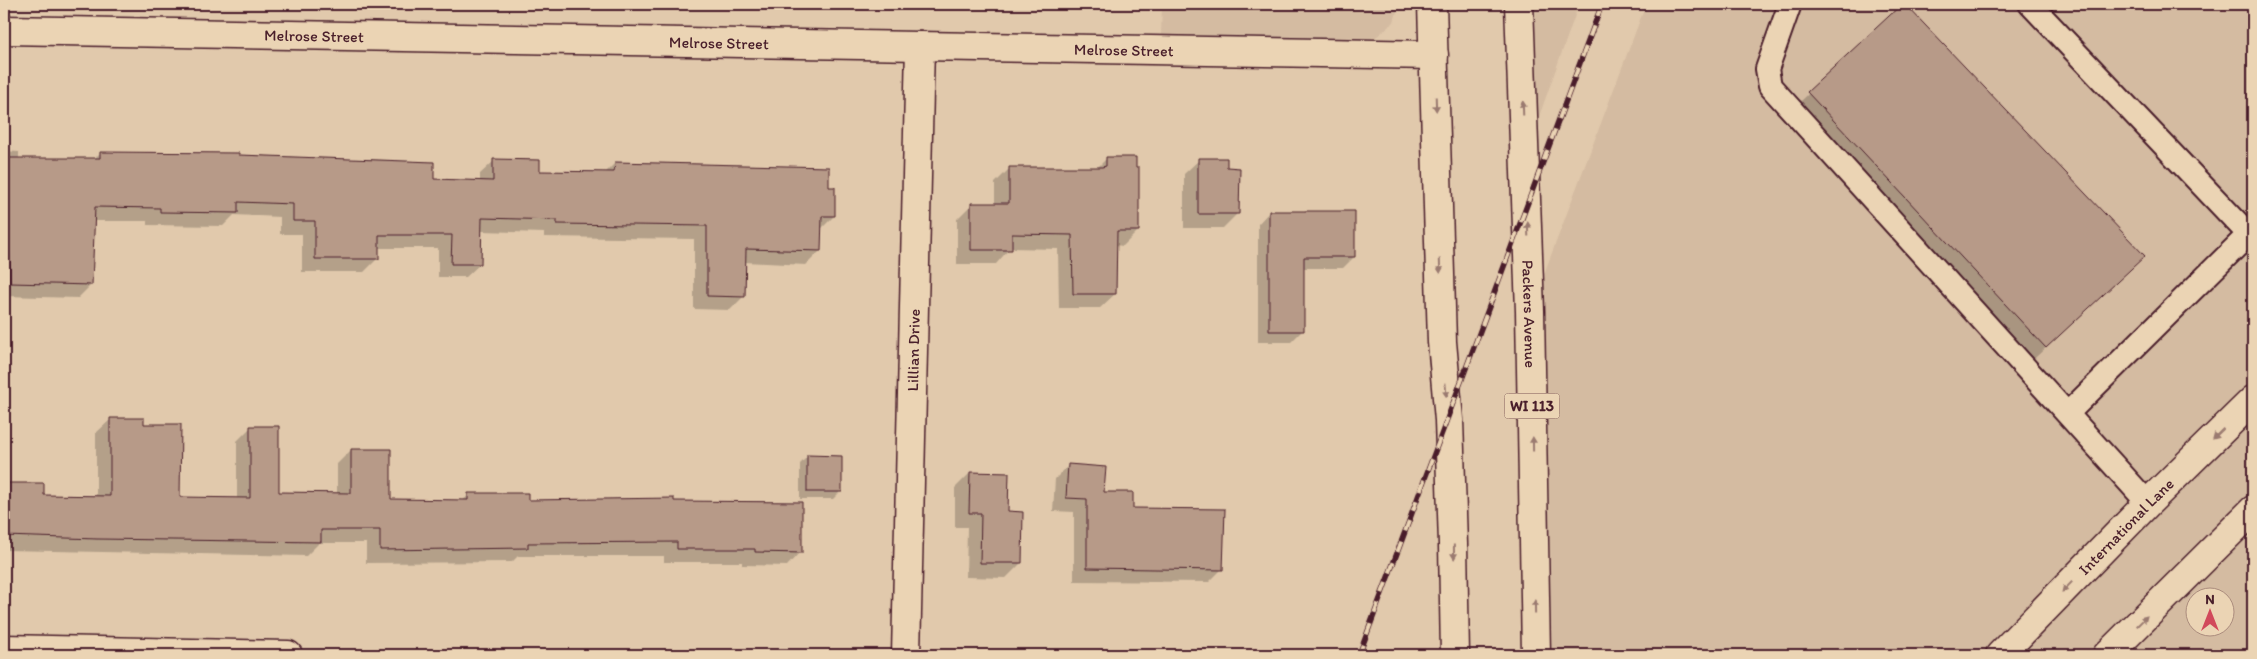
<svg xmlns="http://www.w3.org/2000/svg" width="2257" height="659" viewBox="0 0 2257 659" font-family="Itim,sans-serif">
	<rect width="100%" height="100%" fill="#e1c9ac"/>
	<filter id="ink" filterUnits="userSpaceOnUse"><feTurbulence type="fractalNoise" baseFrequency=".02" numOctaves="2"/><feDisplacementMap in="SourceGraphic" scale="10" xChannelSelector="R" yChannelSelector="G"/><feConvolveMatrix kernelMatrix="1 2 1 2 8 2 1 2 1" color-interpolation-filters="sRGB"/></filter>
	<g filter="url(#ink)">
		<!-- built -->
		<g fill="#d4bba1" fill-rule="evenodd">
			<path d="M1162,4H1399L1394,22L1376,37L1348,42L1161,35Z"/>
			<path d="M1519,4H1579L1525,156Z"/>
			<path d="M1646,4H2253V655H1536L1530,311ZM2194,596H2224V626H2194Z"/>
		</g>
		<!-- shadow -->
		<g fill="#0003">
			<path d="M1904,4L2142,258L2021,371L1784,117Z"/>
			<path d="M4,151L19,152V159H94L100,153L390,160V163L433,180L480,182V174L494,161L538,172L605,173L615,163L827,189L834,216L821,229L820,251L806,265L744,262V296L730,310L694,309V239L544,237V233L481,231L480,264L466,277H438V248H378V258L364,272H302V234H280V217L234,215L223,226L147,225V221H93L91,285L78,298L4,296Z"/>
			<path d="M1107,158L1138,231L1123,246L1115,245V294L1100,308H1059L1058,249L1010,248L996,264H957V219L972,204H995V183L1010,168H1097Z"/>
			<path d="M1199,160L1226,169L1238,213L1223,228H1184V174Z"/>
			<path d="M1269,212L1354,257L1343,268H1303L1302,331L1291,342H1258V224Z"/>
			<path d="M110,420L143,425L178,498L237,499V441L251,427L277,494H337V464L351,450L390,500L462,501L469,495L526,501L672,502L800,552L787,566L742,565V562H664V556H518L512,562L366,563V543H319L306,556L4,550V484L43,485V496L96,497V433Z"/>
			<path d="M808,456L840,492L833,499H800V464Z"/>
			<path d="M1068,466L1103,493L1132,509L1222,569L1209,582L1074,581V512L1053,511L1055,479Z"/>
			<path d="M970,473L1006,513L1021,563L1006,578L966,577L967,527H955V488Z"/>
		</g>
		<!-- building -->
		<g fill="#b79a88" stroke="#4a1f2b">
			<path d="M1902,4H1905L2145,256L2046,348L1807,92Z"/>
			<path d="M100,152L239,153V155L434,162V179L493,181V159L540,160V171L614,172L615,162L829,167V187H835V216H822L821,251L746,249L745,297L707,296V226L557,224V220L482,218L481,264H451L452,235H379V259H315V221H293V204L238,202V213L160,212V208L95,207L92,285L10,283L9,218H4V158H100Z"/>
			<path d="M1106,157H1136V167H1139V231H1117L1116,294H1073L1072,235L1012,234V250H971V203H1009V167H1102L1106,166Z"/>
			<path d="M1198,158H1227V167L1240,168L1239,214H1198Z"/>
			<path d="M1269,211H1355V257H1304V331H1269Z"/>
			<path d="M110,418H144V424H181L180,497L250,498V426H279V492L351,493V449H391V499L468,500V493H528V500L674,498V501L802,502V553L755,552V549H677V542L528,543V548L380,550V530H321V542L97,539L4,536V483H44V495L110,496Z"/>
			<path d="M807,455L842,456V492H807Z"/>
			<path d="M1068,464L1106,467L1104,492H1133V508L1225,509L1223,570L1087,568V499L1066,498Z"/>
			<path d="M970,472L1009,473L1008,511L1023,512L1022,563H980L981,513H969Z"/>
		</g>
		<g fill="none" stroke-linecap="round" stroke-linejoin="round">
			<defs>
				<g id="service">
					<path d="M1790,4L1767,69L1770,86L2148,503"/>
					<path d="M2030,4L2253,239"/>
					<path d="M2068,413L2249,234"/>
				</g>
				<g id="minor">
					<path id="s1" d="M4,30L1434,55"/>
					<path d="M4,649L288,655"/>
					<path id="s2" d="M906,655L920,46"/>
				</g>
				<g id="secondary">
					<path id="s3" d="M2000,655L2148,503L2253,400"/>
					<path d="M2107,655L2253,510"/>
				</g>
				<g id="primary">
					<path d="M1432,4L1442,342L1449,420L1453,544L1455,655"/>
					<path id="s4" d="M1519,4L1530,311L1536,655"/>
				</g>
			</defs>
			<!-- service casing -->
			<use href="#service" stroke="#4a1f2b" stroke-width="26"/>
			<!-- minor casing -->
			<use href="#minor" stroke="#4a1f2b" stroke-width="31"/>
			<!-- secondary casing -->
			<use href="#secondary" stroke="#4a1f2b" stroke-width="31"/>
			<!-- primary casing -->
			<use href="#primary" stroke="#4a1f2b" stroke-width="31"/>
			<!-- service -->
			<use href="#service" stroke="#ebd4b4" stroke-width="22"/>
			<!-- minor -->
			<use href="#minor" stroke="#ebd4b4" stroke-width="28"/>
			<!-- secondary -->
			<use href="#secondary" stroke="#ebd4b4" stroke-width="28"/>
			<!-- primary -->
			<use href="#primary" stroke="#ebd4b4" stroke-width="28"/>
			<defs>
				<path id="rail" d="M1359,655L1602,4"/>
			</defs>
			<!-- rail casing -->
			<use href="#rail" stroke="#4a1f2b" stroke-width="5.5"/>
			<!-- rail -->
			<use href="#rail" stroke="#ebd4b4" stroke-width="4" stroke-dasharray="11" stroke-linecap="butt"/>
		</g>
		<!-- one-way arrows -->
		<defs><path id="oneway-solid" d="M-6-.8H1V-3.2L6.5 0L1 3.2V.8H-6Z" transform="scale(1.25)"/></defs>
		<g fill="#9a7a70">
			<use href="#oneway-solid" transform="translate(1436 104) rotate(88)"/>
			<use href="#oneway-solid" transform="translate(1523 108) rotate(-92)"/>
			<use href="#oneway-solid" transform="translate(1528 229) rotate(-92)"/>
			<use href="#oneway-solid" transform="translate(1440 266) rotate(88)"/>
			<use href="#oneway-solid" transform="translate(1446 390) rotate(85)"/>
			<use href="#oneway-solid" transform="translate(2218 434) rotate(136)"/>
			<use href="#oneway-solid" transform="translate(1533 444) rotate(-91)"/>
			<use href="#oneway-solid" transform="translate(1454 552) rotate(89)"/>
			<use href="#oneway-solid" transform="translate(2067 587) rotate(134)"/>
			<use href="#oneway-solid" transform="translate(1535 607) rotate(-91)"/>
			<use href="#oneway-solid" transform="translate(2142 621) rotate(-45)"/>
		</g>
	</g>
	<g text-anchor="middle" stroke-width="4.5" stroke-linejoin="round" paint-order="stroke">
		<!-- shield labels -->
		<rect fill="#ebd4b4" stroke="#7a5554" stroke-width="1" x="1504.5" y="393.5" width="55" height="25" rx="4"/>
		<g font-size="15" font-weight="bold" fill="#4a1f2b">
			<text x="1532" y="411">WI 113</text>
		</g>
		<!-- street labels -->
		<g font-size="16" fill="#4a1f2b" stroke="#ebd4b4">
			<text dy="6" stroke="none"><textPath href="#s1" startOffset="310">Melrose Street</textPath></text>
			<text dy="6" stroke="none"><textPath href="#s1" startOffset="715">Melrose Street</textPath></text>
			<text dy="6" stroke="none"><textPath href="#s1" startOffset="1120">Melrose Street</textPath></text>
			<text dy="6" stroke="none"><textPath href="#s4" startOffset="310">Packers Avenue</textPath></text>
			<text dy="6" stroke="none"><textPath href="#s2" startOffset="305">Lillian Drive</textPath></text>
			<text dy="6" stroke="none"><textPath href="#s3" startOffset="180">International Lane</textPath></text>
		</g>
	</g>
	<!-- margin -->
	<rect width="2257" height="659" fill="none" stroke="#ebd4b4" stroke-width="20"/>
	<rect x="10" y="10" width="2237" height="639" fill="none" stroke="#4a1f2b" stroke-width="2" filter="url(#ink)"/>
	<!-- north arrow -->
	<g transform="translate(2210 612)"><circle r="24" fill="#ebd4b4" stroke="#ab8c7d"/>
	<path d="M0-4L9 19L0 12L-9 19Z" fill="#d1495b"/>
	<text y="-8" font-size="14" font-weight="bold" text-anchor="middle" fill="#4a1f2b">N</text>
	</g>
</svg>
